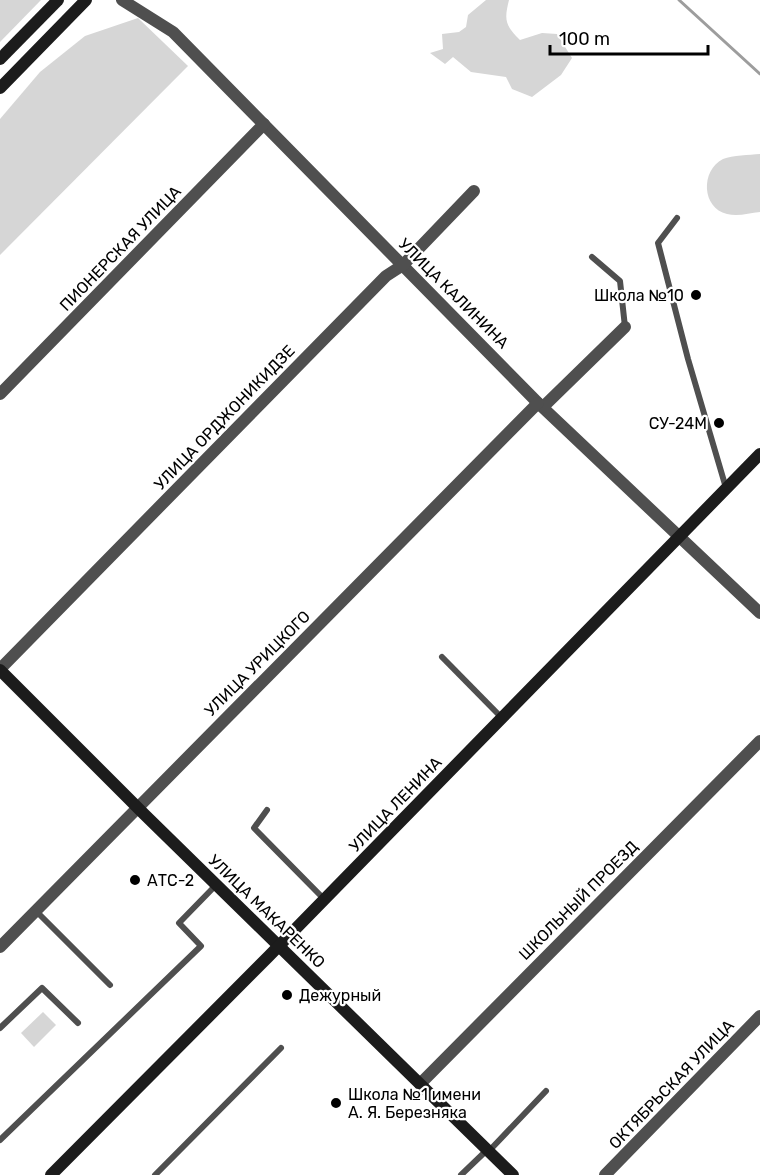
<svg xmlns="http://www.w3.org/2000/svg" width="760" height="1175" viewBox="0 0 760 1175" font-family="Rubik,sans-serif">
	<rect width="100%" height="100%" fill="#fff"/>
	<!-- green -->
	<g fill="#d6d6d6">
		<path d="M0,0H41L0,42Z"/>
		<path d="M486,0H509C504,20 505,25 520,40L542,33L557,34L572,58L561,75L532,97L512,89L506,77L471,72L453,57L445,64L430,53L443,49L442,34L459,32L466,27L468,15Z"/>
		<path d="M138,18L188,66L0,255V119L40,72L85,36Z"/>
		<path d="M760,154V212C749,213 738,217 727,214C702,208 700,171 723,159C733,155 749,155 760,154Z"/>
		<path d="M43,1012L56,1025L34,1047L21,1033Z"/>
	</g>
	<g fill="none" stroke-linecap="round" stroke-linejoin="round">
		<!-- stream -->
		<path stroke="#9d9d9d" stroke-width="3" d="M679,0L760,74"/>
		<!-- lane -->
		<g stroke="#4f4f4f" stroke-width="6">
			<path d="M677,218L658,243L688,359L726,488"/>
			<path d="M592,257L620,281L625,327"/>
			<path d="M442,657L502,718"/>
			<path d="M267,810L254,828L324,899"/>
			<path d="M36,911L110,985"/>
			<path d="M0,1028L42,988L78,1023"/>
			<path d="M0,1140L201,946L179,923L216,885"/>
			<path d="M489,1151L546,1091"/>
			<path d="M155,1175L281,1048"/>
			<path d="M461,1175L487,1150"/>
		</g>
		<!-- street -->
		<g stroke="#4f4f4f" stroke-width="12">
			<path d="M122,0L173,32L538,403L760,613"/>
			<path d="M0,394L264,124"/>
			<path d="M543,407L625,327"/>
			<path d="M0,669L386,276L403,265L474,191"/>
			<path d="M0,947L538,403"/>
			<path d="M420,1084L760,741"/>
			<path d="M605,1175L760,1016"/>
		</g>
		<!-- secondary -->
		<g stroke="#1c1c1c" stroke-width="12">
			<path d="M0,59L58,0"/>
			<path d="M0,88L86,0"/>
			<path d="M0,670L145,815L513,1175"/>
			<path d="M51,1175L268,957L760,454"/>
		</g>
	</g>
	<!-- markers -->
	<g fill="#000" stroke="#fff" stroke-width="2">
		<circle cx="696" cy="295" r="6"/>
		<circle cx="719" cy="423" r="6"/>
		<circle cx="135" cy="880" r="6"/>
		<circle cx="287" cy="995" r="6"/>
		<circle cx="336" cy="1103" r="6"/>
	</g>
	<g text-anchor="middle" stroke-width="4.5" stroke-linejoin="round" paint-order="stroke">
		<!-- street labels -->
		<g font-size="16" fill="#000" stroke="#fff">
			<text transform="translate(120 248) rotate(-46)" y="6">ПИОНЕРСКАЯ УЛИЦА</text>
			<text transform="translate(454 293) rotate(45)" y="6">УЛИЦА КАЛИНИНА</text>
			<text transform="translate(224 417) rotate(-46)" y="6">УЛИЦА ОРДЖОНИКИДЗЕ</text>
			<text transform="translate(257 663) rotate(-45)" y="6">УЛИЦА УРИЦКОГО</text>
			<text transform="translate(395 804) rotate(-46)" y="6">УЛИЦА ЛЕНИНА</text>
			<text transform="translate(578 900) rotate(-45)" y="6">ШКОЛЬНЫЙ ПРОЕЗД</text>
			<text transform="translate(267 911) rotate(44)" y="6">УЛИЦА МАКАРЕНКО</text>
			<text transform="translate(671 1084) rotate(-46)" y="6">ОКТЯБРЬСКАЯ УЛИЦА</text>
		</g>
		<!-- poi labels -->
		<g font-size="16" fill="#000" stroke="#fff" text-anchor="start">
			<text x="684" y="301" text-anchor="end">Школа №10</text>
			<text x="707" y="429" text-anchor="end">СУ-24М</text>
			<text x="147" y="886">АТС-2</text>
			<text x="299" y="1001">Дежурный</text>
			<text x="348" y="1100">Школа №1 имени<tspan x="348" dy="18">А. Я. Березняка</tspan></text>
		</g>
	</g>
	<!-- scale -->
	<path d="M550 45v9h158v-9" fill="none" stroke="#000000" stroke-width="3"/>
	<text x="559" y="45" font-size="18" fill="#000000" stroke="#ffffff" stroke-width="4.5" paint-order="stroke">100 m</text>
</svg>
